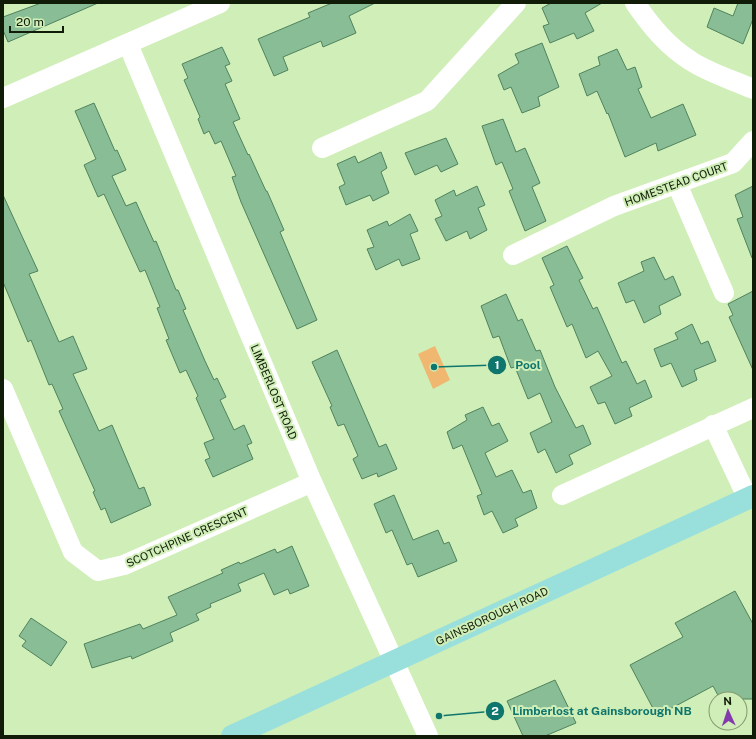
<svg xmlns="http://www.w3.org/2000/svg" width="756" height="739" viewBox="0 0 756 739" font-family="'Public Sans',sans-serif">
	<rect width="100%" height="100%" fill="#d0eeb7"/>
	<!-- green -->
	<path fill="#f0b770" d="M435,346L450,380L433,389L418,354Z"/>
	<!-- building -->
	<g fill="#88bd95" stroke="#50835e">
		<path d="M41,3H98L8,42L3,30V17Z"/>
		<path d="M332,3H375L349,16L356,33L323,47L321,41L283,57L288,70L274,76L258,39L310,17L308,13Z"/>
		<path d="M551,3H602L585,13L594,31L577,39L574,33L550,43L543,26L549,24L542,8Z"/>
		<path d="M738,3H753V19L743,44L707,27L714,8L733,16Z"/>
		<path d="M542,43L559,87L538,97L540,106L522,113L511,87L504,90L498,75L519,63L515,54Z"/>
		<path d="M222,47L230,64L225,66L232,81L225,84L240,119L233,122L248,155L249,154L266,191H267L284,230L280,232L317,320L297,329L241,202L232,177L236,176L221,141L215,144L209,131L204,134L198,119L200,117L184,80L188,78L182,64Z"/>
		<path d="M617,49L627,70L635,67L642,87L638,89L651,118L683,104L696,135L658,151L656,143L625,157L608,113L607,114L597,91L587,96L579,74L600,65L598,57Z"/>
		<path d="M94,103L115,151L117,150L126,170L112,176L126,206L136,202L154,242L156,241L176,290H178L186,309L183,310L205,361L214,380L217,378L226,397L220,400L234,430L244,425L252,443L247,445L253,459L213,477L205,460L210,458L204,443L214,439L196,398L198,396L186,370L180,373L166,340L169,339L157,308L160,307L145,270L140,272L104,194L98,197L84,165L96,159L75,111Z"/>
		<path d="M503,119L516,152L525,148L540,183L532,187L546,221L525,231L509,191L513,189L502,162L496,165L482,126Z"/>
		<path d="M446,138L458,164L441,172L437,165L415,175L405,153Z"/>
		<path d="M381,152L387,168L381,172L389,193L373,201L370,195L346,205L339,187L345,184L337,164L355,156L358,163Z"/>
		<path d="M477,186L485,205L478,208L487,230L470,239L467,231L446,241L435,219L442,216L435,200L454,190L456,196Z"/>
		<path d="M753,186V258H752L737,219L743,217L735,195Z"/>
		<path d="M3,195L38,271L29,274L59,342L73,336L87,369L73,374L99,431L112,425L139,489L144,487L151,505L111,523L105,508L101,510L93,492L95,491L59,411L63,409L52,384L49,385L31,340L28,342L3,282Z"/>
		<path d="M410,214L418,231L410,234L420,259L402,266L399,259L376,270L367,249L374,247L367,230L387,221L389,226Z"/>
		<path d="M567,246L583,278L579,280L593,309L597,307L622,363L626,361L637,384L645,380L652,397L629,408L632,416L615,424L605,402L598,404L590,387L612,376L598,351L586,358L572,324L567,327L550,287L554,285L542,258Z"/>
		<path d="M654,257L665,280L673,276L681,295L659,306L661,314L644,323L634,300L626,303L618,283L644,271L641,262Z"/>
		<path d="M753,291V370L729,317L733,315L728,304Z"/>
		<path d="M506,294L518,321L522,319L536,351L540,350L555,387L576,428L583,425L591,444L569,455L573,464L556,473L545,449L538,453L530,433L552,422L540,393L528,399L515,367L511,368L499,336L493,338L481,306Z"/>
		<path d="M692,324L701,344L708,341L716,361L694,370L697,380L682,387L671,363L661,367L654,349L678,339L675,333Z"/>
		<path d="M337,350L379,447L386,444L397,469L378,477L377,473L362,479L353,459L358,456L344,424L338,426L330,407L332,406L312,362Z"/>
		<path d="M483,407L492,426L499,423L508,441L485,453L496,477L512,470L523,493L531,490L537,508L515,519L518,526L503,533L492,511L484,515L477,496L482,494L462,445L453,449L447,432L467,420L465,415Z"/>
		<path d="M394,495L413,540L438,530L444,544L449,542L457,561L418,577L412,563L407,565L392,530L386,533L374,504Z"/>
		<path d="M292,546L309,586L290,594L288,589L274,595L264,573L238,584L241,591L210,604L211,607L196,614L199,620L170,633L173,641L132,659L131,656L92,668L84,644L140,624L143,629L177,615L168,597L223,573L221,570L239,562L240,564L275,549L277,553Z"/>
		<path d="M735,591L753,624V699H720L713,686L657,716L630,665L683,637L675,623Z"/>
		<path d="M31,618L67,642L51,666L22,646L26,641L19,636Z"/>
		<path d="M555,680L576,723L545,736H523L507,701Z"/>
	</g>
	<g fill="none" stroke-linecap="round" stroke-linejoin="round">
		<!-- minor -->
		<g stroke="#fff" stroke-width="20">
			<path d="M635,3C651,26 667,46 691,61C709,73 733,80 753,89"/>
			<path d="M128,44L312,482L428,736"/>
			<path d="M3,98L220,3"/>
			<path d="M322,148L427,101L516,3"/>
			<path d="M677,184L724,293"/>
			<path d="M513,255L614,206L733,163L753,141"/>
			<path d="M3,389L73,552L98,571L124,565L312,482"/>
			<path d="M713,425L748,499"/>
			<path d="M562,495L753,408"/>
		</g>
		<!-- major -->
		<path stroke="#99e0dd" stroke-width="22" d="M232,736L753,496"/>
	</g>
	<g text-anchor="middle" stroke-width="4" stroke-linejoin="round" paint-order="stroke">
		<!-- street labels -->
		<g font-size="11" fill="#111c08" stroke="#d0eeb7">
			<text transform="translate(676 184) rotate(-20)" y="4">HOMESTEAD COURT</text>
			<text transform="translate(274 392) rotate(67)" y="4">LIMBERLOST ROAD</text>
			<text transform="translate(187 537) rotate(-24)" y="4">SCOTCHPINE CRESCENT</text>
			<text transform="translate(492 616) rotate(-25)" y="4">GAINSBOROUGH ROAD</text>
		</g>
	</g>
	<!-- callouts -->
	<path fill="none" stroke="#0f766e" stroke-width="1.5" d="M434 367L497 365M439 716L495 711"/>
	<g fill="#0f766e" stroke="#d0eeb7" stroke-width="1.5">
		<circle cx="434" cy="367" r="4"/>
		<circle cx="439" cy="716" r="4"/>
		<circle cx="497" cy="365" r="10"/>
		<circle cx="495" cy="711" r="10"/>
	</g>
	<g font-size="12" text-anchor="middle" font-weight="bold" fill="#fff">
		<text x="497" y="369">1</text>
		<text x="495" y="715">2</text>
	</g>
	<g font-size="12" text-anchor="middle" font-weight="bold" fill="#0f766e" stroke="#d0eeb7" stroke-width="4" stroke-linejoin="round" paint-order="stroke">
		<text x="528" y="369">Pool</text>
		<text x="602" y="715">Limberlost at Gainsborough NB</text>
	</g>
	<!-- border -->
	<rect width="756" height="739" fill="none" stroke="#111c08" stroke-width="8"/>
	<!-- north arrow -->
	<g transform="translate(728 711) rotate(357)"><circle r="19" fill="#d0eeb7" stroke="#849a71"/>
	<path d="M0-3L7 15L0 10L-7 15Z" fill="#843aac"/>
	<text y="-6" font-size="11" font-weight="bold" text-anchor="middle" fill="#111c08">N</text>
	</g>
	<!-- scale -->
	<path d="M10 26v6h53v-6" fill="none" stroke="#111c08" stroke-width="2"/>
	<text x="16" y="26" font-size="12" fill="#111c08" stroke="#d0eeb7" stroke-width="3" paint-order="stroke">20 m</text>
</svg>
